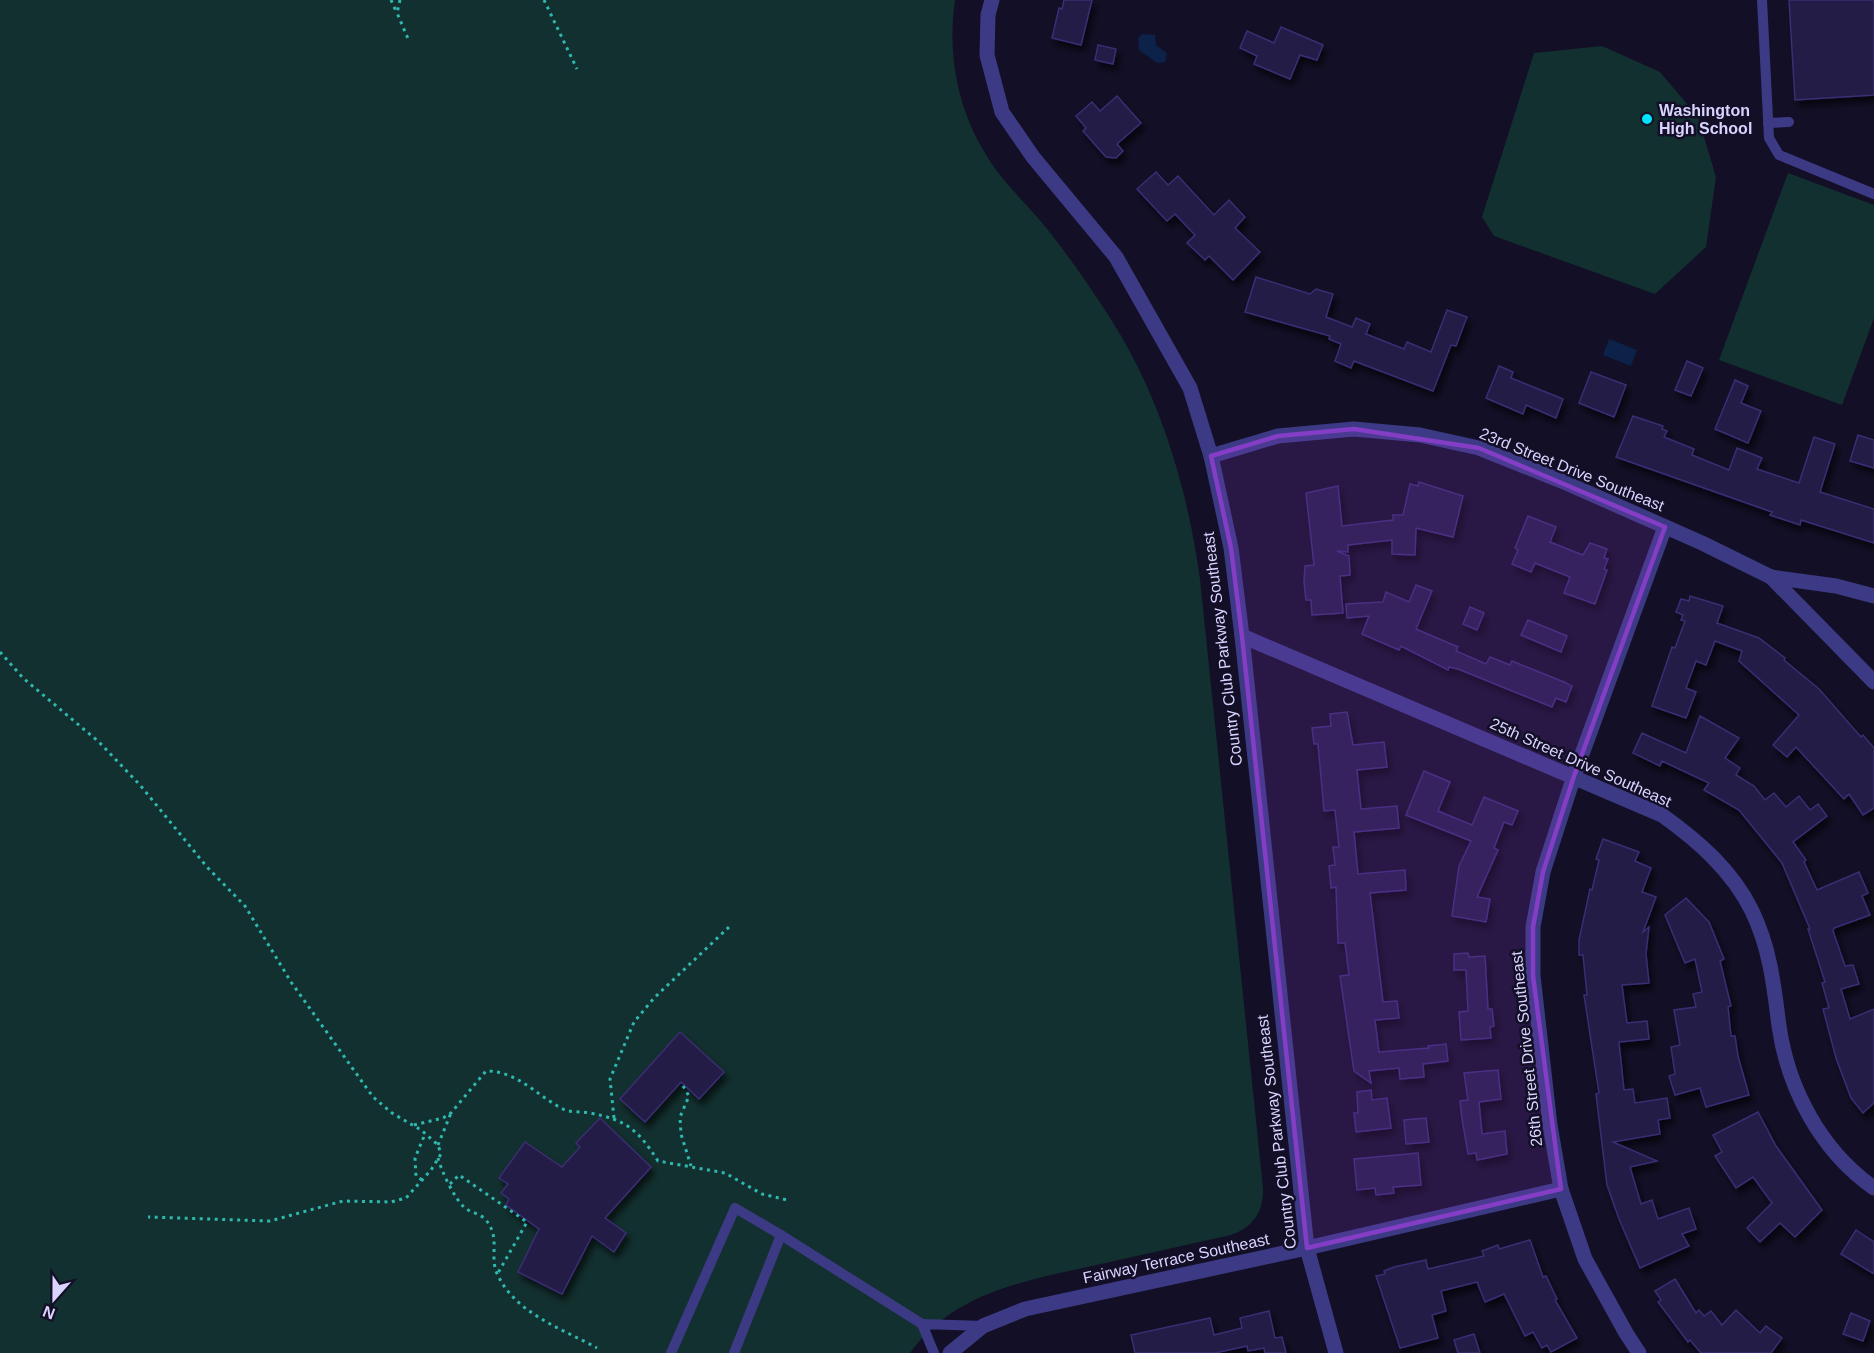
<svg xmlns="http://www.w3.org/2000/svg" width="1874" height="1353" viewBox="0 0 1874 1353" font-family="Arial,sans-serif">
	<defs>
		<filter id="shadow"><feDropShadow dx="3.5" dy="6" stdDeviation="3" flood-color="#0009"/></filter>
	</defs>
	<rect width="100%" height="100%" fill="#130f26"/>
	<!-- green -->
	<g fill="#12302f">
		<path d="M0,0H955C946,63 961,124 1000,175C1015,194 1033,211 1048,230C1074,263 1098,298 1120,334C1164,409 1188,493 1200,579L1263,1188C1264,1211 1253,1228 1231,1235C1187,1245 1144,1254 1101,1264C1030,1280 956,1290 910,1353H0Z"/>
		<path d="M1602,46L1660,72L1698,117L1716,177L1706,247L1655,294L1494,236L1482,217L1534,53Z"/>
		<path d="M1788,173L1874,205V318L1842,405L1719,360Z"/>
	</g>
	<!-- water -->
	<g fill="#0c2248">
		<path d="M1142,34L1155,35L1156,45L1167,53L1165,62L1157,63L1139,50L1138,38Z"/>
		<path d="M1609,339L1637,350L1631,366L1603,355Z"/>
	</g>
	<!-- building -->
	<g fill="#241b47" stroke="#3b2d73" stroke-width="1.5" filter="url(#shadow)">
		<path d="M1064,0H1092L1081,45L1052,38L1059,8L1062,9Z"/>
		<path d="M1789,0H1874V95L1795,100Z"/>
		<path d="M1281,27L1323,45L1317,60L1300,55L1290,79L1254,64L1257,56L1240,48L1247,31L1274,43Z"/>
		<path d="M1098,45L1116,49L1113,64L1095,60Z"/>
		<path d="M1117,96L1141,123L1117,144L1123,151L1116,158L1106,157L1083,131L1086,128L1076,116L1092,102L1100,111Z"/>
		<path d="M1156,172L1168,185L1178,176L1214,215L1229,200L1245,217L1235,228L1260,252L1233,280L1209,256L1205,260L1187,243L1195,235L1175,214L1167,221L1137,189Z"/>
		<path d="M1256,277L1310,294L1316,289L1333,294L1326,317L1352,327L1356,318L1370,324L1366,334L1404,349L1407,342L1431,352L1447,310L1467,317L1456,346L1451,345L1433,391L1354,361L1351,368L1335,361L1341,344L1329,339L1330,336L1245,312Z"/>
		<path d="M1687,361L1703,368L1691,396L1675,390Z"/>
		<path d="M1499,366L1513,372L1511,378L1563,399L1556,418L1526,405L1523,414L1486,398Z"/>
		<path d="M1591,372L1626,385L1614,417L1579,403Z"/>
		<path d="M1735,380L1748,386L1741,403L1761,411L1748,443L1715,429Z"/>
		<path d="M1633,416L1663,426L1662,429L1667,431L1664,437L1694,449L1692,455L1729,470L1737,448L1762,458L1757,469L1799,483L1814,437L1835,444L1820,492L1874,509V543L1801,520L1800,525L1770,515L1772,512L1616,457Z"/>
		<path d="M1858,435L1874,440V468L1850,461Z"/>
		<path d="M1419,482L1463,496L1453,537L1416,528L1415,555L1392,554V540L1348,545V552L1337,551L1349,556L1350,575L1340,576L1343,613L1312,615L1311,600H1306L1304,582L1305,566L1314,565L1306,493L1338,486L1342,526L1393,520V515H1403L1410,484L1418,486Z"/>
		<path d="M1528,516L1556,527L1550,542L1583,555L1590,543L1607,549L1604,558L1608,559L1604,569L1607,570L1595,604L1564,593L1570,577L1535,563L1531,572L1512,564L1518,550L1515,548Z"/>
		<path d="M1416,585L1432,591L1416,629L1458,647L1456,651L1486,664L1490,657L1510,665L1512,661L1564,682L1572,686L1566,702L1556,698L1552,707L1458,669L1449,667L1448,670L1401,646L1399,650L1362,634L1369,616L1347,618L1346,604L1383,602L1386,592L1409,602Z"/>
		<path d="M1690,596L1723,606L1717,623L1759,638L1785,658L1784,660L1819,689L1861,737L1863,735L1874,748V808L1863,815L1849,794L1844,799L1796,747L1787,757L1773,745L1799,715L1739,661L1742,651L1715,641L1706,665L1696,661L1686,688L1696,692L1686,718L1652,706L1672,647L1675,648L1685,621L1681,620L1683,615L1676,612L1681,599L1689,601Z"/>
		<path d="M1470,607L1484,613L1477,630L1463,624Z"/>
		<path d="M1528,620L1567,636L1561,652L1521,635Z"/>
		<path d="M1347,712L1353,745L1384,742L1387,767L1357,770L1361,809L1397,806L1399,828L1354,832L1358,874L1405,870L1406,890L1370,893L1383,1002L1397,1001L1399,1018L1375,1020L1379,1052L1429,1048L1428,1046L1446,1044L1448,1061L1423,1064L1424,1077L1400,1079L1399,1068L1369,1071L1371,1083L1354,1071L1340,976L1349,975L1345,943H1338L1336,887L1331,888L1329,866L1335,865L1333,847H1339L1335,810L1324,811L1318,744H1314L1312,728L1331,726L1330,714Z"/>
		<path d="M1700,716L1739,738L1725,758L1740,768L1736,775L1754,786L1765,800L1774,793L1786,807L1799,796L1810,810L1818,804L1827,816L1793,842L1806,860L1804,862L1817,890L1859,872L1868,893L1862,896L1870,915L1834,928L1833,931L1845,966L1853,965L1859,984L1841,989L1850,1019L1874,1009V1103L1863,1113L1851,1098L1836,1058L1823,1009L1829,1008L1822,983L1825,982L1808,929H1810L1782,863L1739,810L1704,790L1709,783L1662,761L1660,766L1633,753L1642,733L1686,753Z"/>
		<path d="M1424,771L1450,782L1438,811L1472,825L1484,797L1518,811L1512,825L1504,822L1494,848L1498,850L1477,897L1490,899L1486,922L1452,916L1459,866L1471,841L1406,815Z"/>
		<path d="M1603,839L1639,852L1635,861L1651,868L1642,892L1656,897L1643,932L1649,927L1646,954L1649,983L1622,985L1627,1023L1647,1021L1649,1039L1619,1042L1624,1090L1633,1089L1635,1103L1667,1098L1670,1118L1658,1120L1660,1134L1613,1142L1657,1161L1630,1167L1641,1204L1652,1200L1658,1219L1689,1208L1696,1229L1682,1234L1689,1246L1640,1268L1619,1219L1607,1185L1596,1094L1599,1093L1584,995H1587L1583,955H1579V940L1590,889L1592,890L1599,860L1596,859Z"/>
		<path d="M1686,898L1709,922L1724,959L1720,961L1731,1006L1728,1007L1731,1036H1735L1738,1056L1749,1095L1706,1107L1700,1088L1675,1095L1669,1076L1675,1074L1671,1047L1680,1045L1674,1010L1696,1007L1693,994L1702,992L1695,959L1685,963L1665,915Z"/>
		<path d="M1468,953L1469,957L1485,956L1488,1009H1492L1494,1026L1490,1027L1491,1038L1461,1040L1459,1012L1468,1011L1466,970H1454V954Z"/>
		<path d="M680,1032L724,1072L699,1099L681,1082L645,1122L620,1099Z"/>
		<path d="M1498,1070L1501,1099L1479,1102L1482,1134L1505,1131L1507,1154L1477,1160L1476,1153L1468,1154L1462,1119L1460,1101L1468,1100L1464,1073Z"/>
		<path d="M1371,1090L1372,1100L1387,1098L1391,1128L1356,1132L1354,1113H1358L1357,1092Z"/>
		<path d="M1758,1112L1776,1146L1822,1210L1795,1237L1780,1223L1760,1242L1747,1228L1772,1203L1753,1177L1736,1188L1715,1156L1722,1152L1713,1135Z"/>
		<path d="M600,1118L651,1167L605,1218L626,1233L614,1252L592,1236L562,1294L518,1272L539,1229L506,1205L509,1199L501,1193L508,1184L499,1178L525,1142L562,1167L580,1147L576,1143Z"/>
		<path d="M1426,1118L1429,1142L1406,1144L1404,1120Z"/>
		<path d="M1418,1153L1421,1185L1393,1187L1394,1193L1376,1195L1375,1188L1357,1190L1354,1159Z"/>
		<path d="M1856,1230L1874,1242V1274L1841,1254Z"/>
		<path d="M1530,1240L1543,1277L1546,1276L1557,1299L1555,1300L1577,1338L1551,1352L1547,1345L1542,1348L1533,1332L1525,1336L1504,1294L1485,1302L1477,1282L1441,1291L1446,1311L1432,1315L1438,1338L1400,1348L1376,1276L1385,1274L1384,1271L1394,1267L1426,1260L1428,1269L1484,1256L1482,1251L1498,1245L1499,1249Z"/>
		<path d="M1675,1279L1696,1313L1699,1310L1704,1316L1711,1311L1722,1325L1736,1310L1760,1333L1766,1326L1782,1338L1771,1353H1701L1690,1340L1688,1342L1658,1302L1661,1300L1655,1291Z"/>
		<path d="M1269,1311L1275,1338L1282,1337L1286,1353H1265L1264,1348L1248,1351L1247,1346L1215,1353H1135L1131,1335L1210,1318L1214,1335L1242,1328L1240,1318Z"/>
		<path d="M1851,1313L1870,1321L1863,1341L1843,1334Z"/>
		<path d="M1474,1334L1480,1353H1458L1454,1340Z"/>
	</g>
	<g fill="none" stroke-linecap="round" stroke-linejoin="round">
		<!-- path -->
		<g stroke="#2fb8b0" stroke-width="3" stroke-dasharray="3 4.5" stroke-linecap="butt">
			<path d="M391,0L396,11"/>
			<path d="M400,0L397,13L409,41"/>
			<path d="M544,0L577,69"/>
			<path d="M0,652L23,678L99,742L140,785L207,867L245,906L291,982L373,1097L392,1113L421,1130L438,1145L441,1154L431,1170L406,1198L391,1202L343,1201L270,1221L148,1217"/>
			<path d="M683,1086L689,1096L680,1117L681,1134L691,1166"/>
			<path d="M614,1118L610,1079L634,1022L654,998L729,927"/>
			<path d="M414,1125L443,1118L451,1113L486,1071C518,1071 537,1096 563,1109C570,1113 581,1111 590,1113C627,1120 638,1130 658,1161L725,1173L762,1194L787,1200"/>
			<path d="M438,1145L451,1113"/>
			<path d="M438,1158C441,1170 454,1198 464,1207C469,1212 478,1213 484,1218C501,1235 490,1254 496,1271C513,1313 561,1328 597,1348"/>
			<path d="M422,1180L416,1176L415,1158L425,1134"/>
			<path d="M450,1184L459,1175L527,1222L498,1273"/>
		</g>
		<!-- lane -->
		<g stroke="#3d3a85" stroke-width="10">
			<path d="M1762,0L1769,138L1779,155L1874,194"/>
			<path d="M1768,123L1789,122"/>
			<path d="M781,1235L922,1324"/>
			<path d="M671,1353L735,1208L781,1235L734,1353"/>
			<path d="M934,1353L922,1324L984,1326"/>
		</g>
		<!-- street -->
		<g stroke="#3d3a85" stroke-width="15">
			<path d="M992,0L988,15L987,55L1002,112L1033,157L1116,257L1190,388L1211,456L1231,548L1242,636L1307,1248L1336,1353"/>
			<path d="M1211,456L1278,436L1354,429L1420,435L1479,448L1564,482L1702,543L1771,577L1836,586L1874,596"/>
			<path d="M1771,577L1874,682"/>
			<path d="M1242,636L1662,815C1698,841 1732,870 1752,911C1770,948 1774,986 1779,1026C1788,1089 1821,1151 1874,1188"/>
			<path d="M950,1353L983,1326L1025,1309L1307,1248L1561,1189"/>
			<path d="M1639,1353L1626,1333L1585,1259L1561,1189L1550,1125L1533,976V927L1543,872L1574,776L1665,527"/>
		</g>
	</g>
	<!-- marked area -->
	<path fill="#843dc5" fill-opacity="0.2" stroke="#843dc5" stroke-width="4.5" stroke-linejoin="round" d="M1354,429L1479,448L1665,527L1574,776L1543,872L1533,927V976L1561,1189L1307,1248L1242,636L1231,548L1211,456L1278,436Z"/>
	<!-- markers -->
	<circle fill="#00e5ff" stroke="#130f26" stroke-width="2" cx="1647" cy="119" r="6"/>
	<g text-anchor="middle" stroke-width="5" stroke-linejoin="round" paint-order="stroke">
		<!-- poi labels -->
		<g font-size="16" font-weight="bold" fill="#d9d4ff" stroke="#130f26" text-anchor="start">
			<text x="1659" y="116">Washington<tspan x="1659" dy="18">High School</tspan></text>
		</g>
		<!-- street labels -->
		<g font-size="16" fill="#d9d4ff" stroke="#130f26">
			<text transform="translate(1572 469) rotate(22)" y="6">23rd Street Drive Southeast</text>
			<text transform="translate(1222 649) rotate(-97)" y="6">Country Club Parkway Southeast</text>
			<text transform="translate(1581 762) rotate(24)" y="6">25th Street Drive Southeast</text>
			<text transform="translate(1526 1049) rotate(-96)" y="6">26th Street Drive Southeast</text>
			<text transform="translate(1276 1132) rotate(-97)" y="6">Country Club Parkway Southeast</text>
			<text transform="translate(1176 1258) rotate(-12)" y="6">Fairway Terrace Southeast</text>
		</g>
	</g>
	<!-- north arrow -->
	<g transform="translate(54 1299) rotate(201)" stroke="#130f26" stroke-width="4.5" paint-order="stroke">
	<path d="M0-4.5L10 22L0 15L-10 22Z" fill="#d9d4ff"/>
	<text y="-9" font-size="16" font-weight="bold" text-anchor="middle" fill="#d9d4ff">N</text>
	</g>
</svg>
